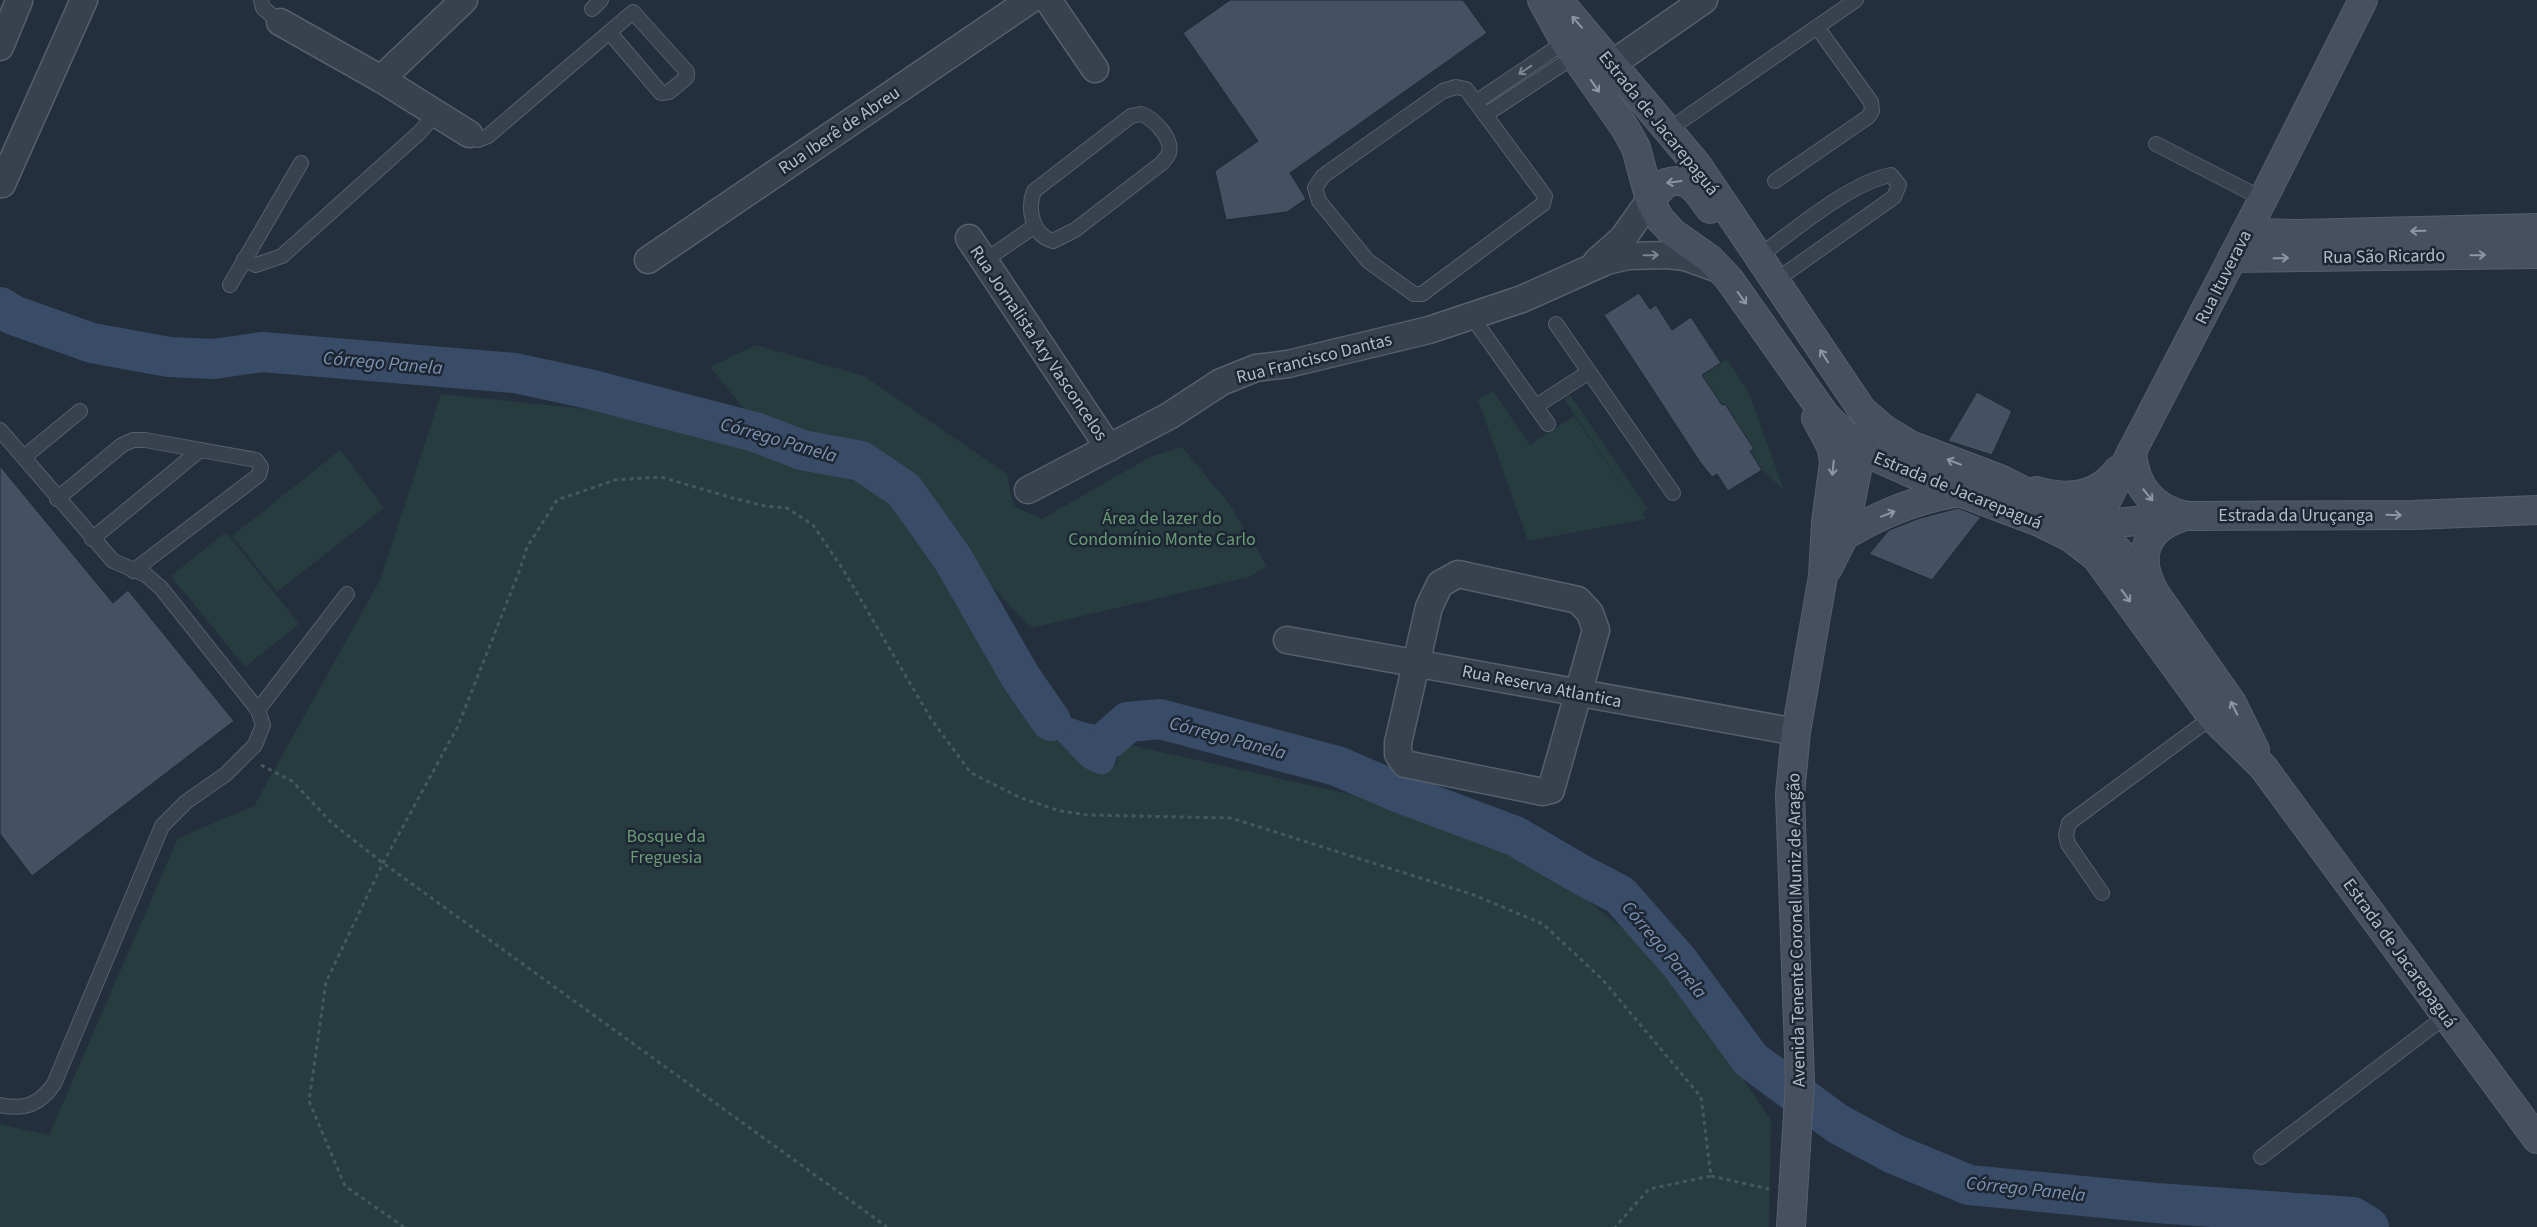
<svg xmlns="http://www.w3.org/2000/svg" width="2537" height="1227" viewBox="0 0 2537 1227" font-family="'Source Sans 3',sans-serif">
	<rect width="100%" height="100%" fill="#242f3e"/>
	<!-- green -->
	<g fill="#263c3f">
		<path d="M756,345L864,376L1007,474L1013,506L1042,519L1150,457L1182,447L1230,505L1267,566L1249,577L1031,628L945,536L838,454L750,416L710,367Z"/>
		<path d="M1727,359L1749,393L1784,490L1762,470L1750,451L1753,448L1725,404L1722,405L1702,375Z"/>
		<path d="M1493,391L1530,445L1574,416L1638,508L1564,399L1570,395L1648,509L1642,514L1646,519L1528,541L1478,400Z"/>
		<path d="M441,394L644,415L872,486L925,528L1016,696L1116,765L1121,743L1393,804L1540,863L1662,959L1771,1120L1769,1227H0V1124L49,1135L178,838L254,806L380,580Z"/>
		<path d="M340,450L384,508L277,592L232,536Z"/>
		<path d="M226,532L299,624L245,667L171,576Z"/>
	</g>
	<!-- water -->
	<path fill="#394c67" d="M1020,676C1030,686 1039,699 1049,707C1057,713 1091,727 1100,724C1126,718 1132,707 1160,719C1149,722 1134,723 1127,732C1112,747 1123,794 1081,765L1016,696Z"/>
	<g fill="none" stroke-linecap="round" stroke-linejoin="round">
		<!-- river -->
		<g stroke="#394c67" stroke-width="40">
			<path d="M0,307L13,315L92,343L169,357L214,359L262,352L515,373L589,389L755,432L802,450L861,461L904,490L953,559L1020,676L1051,721"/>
			<path d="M1110,738L1128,722L1160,719L1337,766L1400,793L1515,836L1580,874L1620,895L1679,962L1751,1060L1838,1124L1894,1154L1969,1185L2156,1203L2353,1217L2369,1227"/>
		</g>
	</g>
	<!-- building -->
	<g fill="#455162" stroke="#1f2835">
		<path d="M1230,0H1463L1487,33L1290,173L1306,199L1287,212L1226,220L1215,171L1258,141L1183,33Z"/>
		<path d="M1639,293L1650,309L1656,305L1672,330L1691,317L1721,363L1702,375L1722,405L1725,404L1754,449L1750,451L1762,470L1728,491L1717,474L1712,477L1700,462L1604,315Z"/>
		<path d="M1977,392L2012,411L1992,455L1948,441Z"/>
		<path d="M0,466L113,603L128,590L234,721L32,876L0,834Z"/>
		<path d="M1958,508L1981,517L1932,580L1869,554L1889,530L1920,518Z"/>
	</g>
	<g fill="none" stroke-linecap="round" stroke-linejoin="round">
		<defs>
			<g id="lane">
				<path d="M261,0L263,8L280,22"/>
				<path d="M592,9L601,0"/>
				<path d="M1456,87L1466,89L1545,196L1543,204L1422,294H1414L1368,261L1319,201L1315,188L1323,176L1443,91Z"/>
				<path d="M1476,102L1565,42"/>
				<path d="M1141,114C1153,118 1173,138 1169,153C1168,156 1164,160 1162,163L1075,230L1053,241C1032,235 1027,209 1034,191L1131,116Z"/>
				<path d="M1485,115L1575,56"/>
				<path d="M1668,130L1856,0"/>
				<path d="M469,134L478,140L488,136L633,12L687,72V77L669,92L661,93L610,33"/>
				<path d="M2156,144L2263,199"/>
				<path d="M1775,181L1868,117L1872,111L1871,102L1817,27"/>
				<path d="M1759,256C1794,231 1849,183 1891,175L1899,185L1894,197L1775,281"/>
				<path d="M244,259L256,265L282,256L419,133L437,113"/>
				<path d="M984,261L1035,226"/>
				<path d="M230,285L301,163"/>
				<path d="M1472,317L1548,424"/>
				<path d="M1556,324L1673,493"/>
				<path d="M1536,406L1589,372"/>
				<path d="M0,430L113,561L146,575L161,588L258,710L263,725L255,745L226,774L186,802L162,826L54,1084C39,1105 25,1110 0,1105"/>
				<path d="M24,457L80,411"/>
				<path d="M57,499L122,445L133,440H145L256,460L261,467L259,475L133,571"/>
				<path d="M92,539L200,450"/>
				<path d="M258,710L347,594"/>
				<path d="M2102,893L2068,844L2066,835L2069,823L2212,717"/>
				<path d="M2261,1157L2446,1016"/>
			</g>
			<g id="street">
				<path d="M1048,0L1095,69"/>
				<path d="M280,22L381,79L469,134"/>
				<path d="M0,47L19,1"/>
				<path d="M1612,64L1704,0"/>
				<path d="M381,79L464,0"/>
				<path d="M2,184L84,0"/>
				<path d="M969,238L1109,448"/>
				<path d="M648,260L1030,0"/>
				<path d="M1597,261L1623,238L1650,200"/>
				<path d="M1028,490L1169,416L1221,382L1256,368L1288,364L1429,330L1522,299L1607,261L1628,256L1667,255L1685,257L1716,268"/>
				<path d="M1458,574L1578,600L1590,613L1596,630L1551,790L1543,792L1405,764L1398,754V743L1429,607L1440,584Z"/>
				<path d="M1287,640L1796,732"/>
			</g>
			<g id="secondary">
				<path d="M1542,0L1565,42L1625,128L1636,148L1650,200L1659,218L1673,233L1710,259L1729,279L1825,415L1862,451L1925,479L2039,522L2070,537L2096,557L2212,717L2263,767L2537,1139"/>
				<path d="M1558,0L1698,166L1862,410L1884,429L1910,445L2000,479L2081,520L2108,539L2155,593L2232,703L2255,750"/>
				<path d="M1650,200L1666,183C1690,175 1697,192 1710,209"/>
				<path d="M2245,233L2300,234L2537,228"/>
				<path d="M2232,258L2537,254"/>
				<path d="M2132,451C2134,486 2152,509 2187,516"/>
				<path d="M2037,491C2067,500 2098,497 2118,470"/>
				<path d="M2082,530L2116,523L2188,516L2414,515L2537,510"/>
				<path d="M1844,536C1880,514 1920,498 1961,492"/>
				<path d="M2095,547V529L2101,511L2263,199L2363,0"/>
				<path d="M1828,568L1844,536L1864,434"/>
				<path d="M2153,589C2136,557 2145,530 2179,518"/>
				<path d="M1791,1227L1800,1081L1790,794L1796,732L1823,576L1826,522L1834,463L1832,448L1816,418"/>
			</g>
		</defs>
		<!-- lane casing -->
		<use href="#lane" stroke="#565f6c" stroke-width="16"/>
		<!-- street casing -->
		<use href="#street" stroke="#565f6c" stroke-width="29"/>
		<!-- secondary casing -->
		<use href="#secondary" stroke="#565f6c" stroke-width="30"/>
		<!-- path -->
		<g stroke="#44595c" stroke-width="3" stroke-dasharray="4 4" stroke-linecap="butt">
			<path d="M261,765L292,781L332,823L383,863L887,1227"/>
			<path d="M1711,1176L1769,1189"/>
			<path d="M404,1227L345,1186L309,1101L326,982L383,863L458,726L519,572L527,547L557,500L615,480L661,477L729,497L765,506L787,508L813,525L844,571L931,719L971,773L1021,798L1060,811L1088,815L1231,818L1474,895L1543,924L1602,979L1701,1097L1711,1176L1649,1189L1615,1227"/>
		</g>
		<!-- lane -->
		<use href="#lane" stroke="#38414e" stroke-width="14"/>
		<!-- street -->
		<use href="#street" stroke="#38414e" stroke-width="26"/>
		<!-- secondary -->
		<use href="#secondary" stroke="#465061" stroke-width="28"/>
	</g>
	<!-- one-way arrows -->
	<defs><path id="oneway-shaft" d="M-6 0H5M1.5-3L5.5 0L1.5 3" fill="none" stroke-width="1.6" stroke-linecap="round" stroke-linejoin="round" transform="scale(1.25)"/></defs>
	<g stroke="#8e96a5">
		<use href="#oneway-shaft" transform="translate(1577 22) rotate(-131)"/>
		<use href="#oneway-shaft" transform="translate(1595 86) rotate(55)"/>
		<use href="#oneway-shaft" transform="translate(1674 182) rotate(172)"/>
		<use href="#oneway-shaft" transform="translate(2418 231) rotate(179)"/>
		<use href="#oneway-shaft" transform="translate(2478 255) rotate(-1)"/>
		<use href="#oneway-shaft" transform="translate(2281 258) rotate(-1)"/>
		<use href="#oneway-shaft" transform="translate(1742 298) rotate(54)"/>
		<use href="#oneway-shaft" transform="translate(1824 356) rotate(-123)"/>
		<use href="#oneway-shaft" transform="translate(1954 462) rotate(-159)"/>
		<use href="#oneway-shaft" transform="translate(1833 468) rotate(96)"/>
		<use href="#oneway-shaft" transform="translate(2148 495) rotate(50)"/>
		<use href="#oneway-shaft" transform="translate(1888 514) rotate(-21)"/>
		<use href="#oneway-shaft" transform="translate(2394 515) rotate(2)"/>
		<use href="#oneway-shaft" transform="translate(2126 596) rotate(54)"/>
		<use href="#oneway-shaft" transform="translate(2234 708) rotate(-117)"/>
	</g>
	<g stroke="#7c8592">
		<use href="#oneway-shaft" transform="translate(1525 70) rotate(147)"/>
		<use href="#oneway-shaft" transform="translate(1651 255) rotate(-1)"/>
	</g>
	<g text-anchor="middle" stroke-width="5" stroke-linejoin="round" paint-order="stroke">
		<!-- street labels -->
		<g font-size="18" fill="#b4bcc9" stroke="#1d2633">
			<text transform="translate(1659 123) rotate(51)" y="6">Estrada de Jacarepaguá</text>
			<text transform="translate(839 130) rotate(-34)" y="6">Rua Iberê de Abreu</text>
			<text transform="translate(2384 256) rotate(-1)" y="6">Rua São Ricardo</text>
			<text transform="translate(2223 277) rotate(-63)" y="6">Rua Ituverava</text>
			<text transform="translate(1039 343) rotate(56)" y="6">Rua Jornalista Ary Vasconcelos</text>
			<text transform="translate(1314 358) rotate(-14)" y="6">Rua Francisco Dantas</text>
			<text transform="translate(1958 490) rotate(22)" y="6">Estrada de Jacarepaguá</text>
			<text x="2296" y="521">Estrada da Uruçanga</text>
			<text transform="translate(1542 686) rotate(11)" y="6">Rua Reserva Atlantica</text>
			<text transform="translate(1796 930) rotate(-91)" y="6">Avenida Tenente Coronel Muniz de Aragão</text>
			<text transform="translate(2400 953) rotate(54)" y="6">Estrada de Jacarepaguá</text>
		</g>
		<!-- park labels -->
		<g font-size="18" fill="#6b9a76" stroke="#1d2633">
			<text x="1162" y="524">Área de lazer do<tspan x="1162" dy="21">Condomínio Monte Carlo</tspan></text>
			<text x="666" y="842">Bosque da<tspan x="666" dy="21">Freguesia</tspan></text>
		</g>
		<!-- water labels -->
		<g font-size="19" font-style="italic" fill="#7c92b1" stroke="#1d2633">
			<text transform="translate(383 362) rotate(5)" y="7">Córrego Panela</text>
			<text transform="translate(779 439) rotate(16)" y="7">Córrego Panela</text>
			<text transform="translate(1228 737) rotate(15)" y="7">Córrego Panela</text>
			<text transform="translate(1665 949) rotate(50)" y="7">Córrego Panela</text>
			<text transform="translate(2026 1188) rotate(6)" y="7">Córrego Panela</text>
		</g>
	</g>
</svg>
